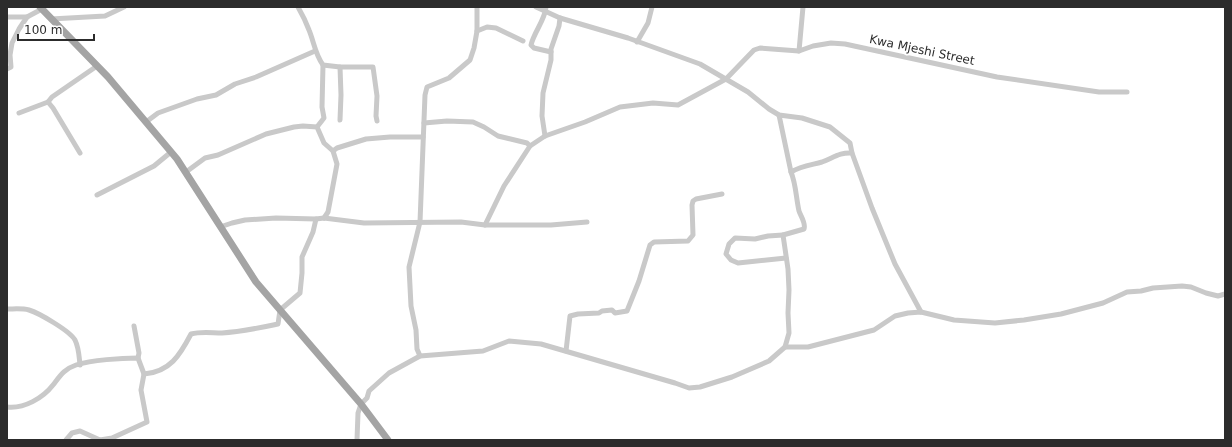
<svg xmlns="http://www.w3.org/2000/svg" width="1232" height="447" viewBox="0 0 1232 447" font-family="'DejaVu Sans',sans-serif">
	<rect width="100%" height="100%" fill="#fff"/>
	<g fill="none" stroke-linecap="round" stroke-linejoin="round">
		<!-- minor -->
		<g stroke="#c9c9c9" stroke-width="5">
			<path d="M298,7C302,14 306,22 309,30C314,42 315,54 323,65L340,67L341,95L340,120"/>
			<path d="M536,7L560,18L628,38L700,64L748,92L769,109L779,115L802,118L830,127L850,143L852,153L872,208L895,264L921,312"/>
			<path d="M546,7C545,20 534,32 531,45L534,48L551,52"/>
			<path d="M7,17H27"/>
			<path d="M51,19L105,16L124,7"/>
			<path d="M477,31L487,27L496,28L523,41"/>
			<path d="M637,42L648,23L652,7"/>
			<path d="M799,51L803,7"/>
			<path d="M340,67H373L377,96L376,116L377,121"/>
			<path d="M7,69L11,67L10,55L12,43L19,29L27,17L42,9"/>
			<path d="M48,102L53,108L80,153"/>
			<path d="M19,113L48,102L52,97L97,66"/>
			<path d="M779,115L791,172"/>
			<path d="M146,122L158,113L197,99L216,95L235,84L256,77L315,51"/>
			<path d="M424,123L447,121L473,122L484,127L498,136L527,143L530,146L545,136L585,122L620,107L653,103L678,105L726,79L754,50L760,48L772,49L799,51L813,46L831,43L845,44L997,77L1099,92H1127"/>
			<path d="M317,127L324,118L322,107L323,65"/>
			<path d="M545,136L542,116L543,93L551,60V49L559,26L560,18"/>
			<path d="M186,172L205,158L218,155L266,134L294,127L303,126L317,127L324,143L333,151"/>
			<path d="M97,195L154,166L171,152"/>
			<path d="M324,218L328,212L337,164L333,151L337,148L366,139L390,137H423"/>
			<path d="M485,225L504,186L530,146"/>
			<path d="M220,227L232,223L245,220L276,218L316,219L324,218L364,223L461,222L485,225H551L587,222"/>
			<path d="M783,235L768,236L755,239L735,238L729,244L726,254L731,260L738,263L786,258"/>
			<path d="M7,309C14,309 22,308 29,310C39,313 70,331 75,340C79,348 79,356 80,365"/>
			<path d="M134,326L139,353L138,358"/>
			<path d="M785,347H808L874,330L895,316L908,313L921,312L954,320L995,323L1024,320L1061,314L1103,303L1127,292L1141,291L1153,288L1182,286L1191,287L1206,293L1218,296L1225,294"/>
			<path d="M566,351L570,316L578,314L599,313L602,311L612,310L615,313L627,311L639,281L650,245L654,242L688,241L693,235L692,205L693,201L696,199L722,194"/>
			<path d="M420,356L417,349L416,330L411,306L409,267L420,222L425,95L427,87L449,78L470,60L474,48L477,31V7"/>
			<path d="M7,407C24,409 43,398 53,385C60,376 64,369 76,365C92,360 121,358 138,358L144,374"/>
			<path d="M66,440L72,433L80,431L100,440"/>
			<path d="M100,440L112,438L147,422L141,390L144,374C170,372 180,355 191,334C202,331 212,333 222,333C241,332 259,328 278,324L280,310L300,293L302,273V257L313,232L316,219"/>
			<path d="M357,440L358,413L361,404L367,398L369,391L389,373L420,356L483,351L509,341L541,344L675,383L689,388L700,387L732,377L769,361L785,347L789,333L788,313L789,290L788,269L783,235L804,229C806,223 801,217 799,211C796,198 796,184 791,172C801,166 811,165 822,162C833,158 840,152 852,153"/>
		</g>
		<!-- major -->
		<path stroke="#a4a4a4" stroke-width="7" d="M40,7L108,77L177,159L256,282L361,404L388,440"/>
	</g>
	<g text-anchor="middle" stroke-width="4" stroke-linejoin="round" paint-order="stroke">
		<!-- street labels -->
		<g font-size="12" fill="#2c2c2c" stroke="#fff">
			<text transform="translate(922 50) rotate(12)" y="4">Kwa Mjeshi Street</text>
		</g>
	</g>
	<!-- border -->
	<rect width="1232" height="447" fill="none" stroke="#2c2c2c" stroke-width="16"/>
	<!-- scale -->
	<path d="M18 34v6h76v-6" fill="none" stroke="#2c2c2c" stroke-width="2"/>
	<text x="24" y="34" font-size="12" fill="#2c2c2c" stroke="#ffffff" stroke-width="3" paint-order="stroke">100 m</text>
</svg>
